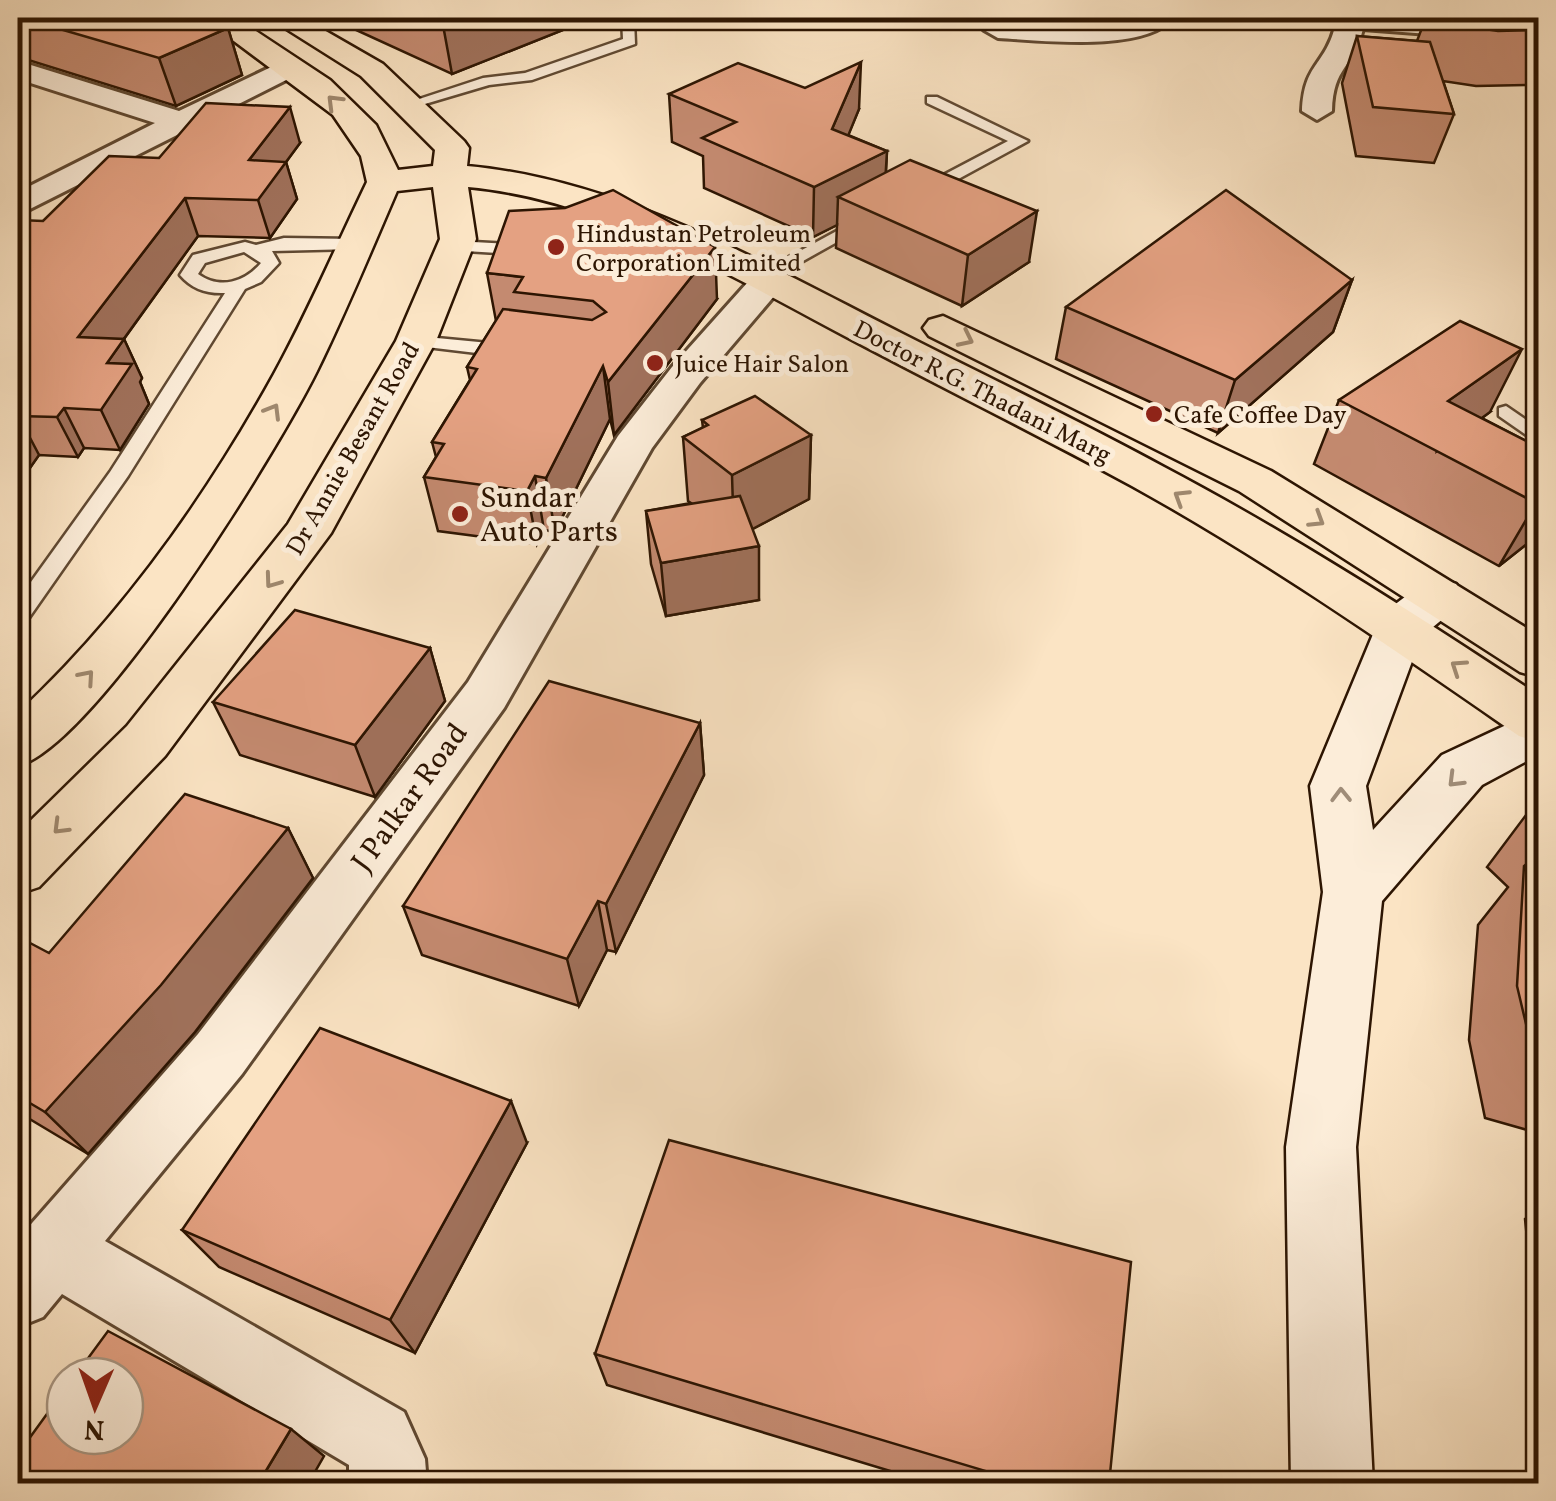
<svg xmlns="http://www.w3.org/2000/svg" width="1556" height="1501" viewBox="0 0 1556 1501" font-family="Vollkorn,serif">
	<rect width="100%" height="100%" fill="#fbe4c4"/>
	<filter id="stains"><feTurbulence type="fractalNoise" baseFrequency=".002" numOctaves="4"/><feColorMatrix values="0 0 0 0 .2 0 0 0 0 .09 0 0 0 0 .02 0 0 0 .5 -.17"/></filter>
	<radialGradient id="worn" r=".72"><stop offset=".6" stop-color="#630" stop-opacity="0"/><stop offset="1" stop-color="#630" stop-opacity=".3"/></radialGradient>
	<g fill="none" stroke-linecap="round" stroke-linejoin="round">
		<defs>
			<g id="lane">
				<path d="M622,18L634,20L635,44L532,80L489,85L408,109L401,105L483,78L525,73L623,39Z"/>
				<path d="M927,97H937L1028,141L927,196H915V190L1008,141L927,103Z"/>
				<path d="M857,220L871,223L803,261L789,257Z"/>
				<path d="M284,238L355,239L363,244L355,249L272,251L279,263L261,282L245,289L128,476L26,622L18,624V600L110,472L225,293C207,294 192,289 180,275L193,255L245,242L256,245ZM244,252L261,263C245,282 220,290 198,274L205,263Z"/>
				<path d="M455,241L530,245L538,250L530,255L449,250V242Z"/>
				<path d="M416,336L510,345L519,351L510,357L410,345V337Z"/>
				<path d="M1506,406L1538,428V443L1499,416V408Z"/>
				<path d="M1538,649V667L1526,659L1530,651Z"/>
			</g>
			<g id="street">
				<path d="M1136,18H1173C1145,53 1039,40 998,38L984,30C998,13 1104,29 1136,18Z"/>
				<path d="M1314,18H1461L1429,34L1363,29C1353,69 1333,66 1332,111L1317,120L1302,111C1304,63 1324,67 1335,27L1318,24Z"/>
				<path d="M292,57L306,66L302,72L18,215V192L155,123L18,79V61L179,111Z"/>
				<path d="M769,270L782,273L787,281L700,383L652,448L504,708L242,1074L105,1241L404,1412L425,1459L427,1484H349V1465L62,1294L43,1317L18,1327V1239L198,1034L468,682L618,436L672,367L756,273Z"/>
			</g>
			<path id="secondary" d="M1439,579L1456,584L1464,596L1456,608L1421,637L1366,786L1373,830L1442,755L1538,710V755L1482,785L1382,901L1356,1147L1373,1484H1291L1286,1147L1323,892L1310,786L1381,615L1422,584Z"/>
			<g id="primary">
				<path d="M203,18H236L330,80L376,125L398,170L433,166L435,150L361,76L269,18H303L383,64L464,141L469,148L467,166C622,180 765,264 901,333C989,378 1078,420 1164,467C1293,535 1417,615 1538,695V742L1519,736C1393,649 1266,560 1132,486C1042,437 949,391 858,343C737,279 606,200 468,187L476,239L436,341L331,533L165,756L39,887L18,894V833L127,726L288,524L396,341L440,239L433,187L397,191C371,251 346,312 317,371C277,452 97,744 18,766V713C121,617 206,497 274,374C308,312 336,246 367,182L361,156L333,115Z"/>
				<path d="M943,316L1271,471L1538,635V677L1520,672L1239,491L929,336L923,328L929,320Z"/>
			</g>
		</defs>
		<!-- lane casing -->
		<use href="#lane" stroke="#604932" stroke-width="5"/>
		<!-- street casing -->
		<use href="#street" stroke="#604932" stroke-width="6"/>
		<!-- secondary casing -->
		<use href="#secondary" stroke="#2d1502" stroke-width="5"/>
		<!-- primary casing -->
		<use href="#primary" stroke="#2d1502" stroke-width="5"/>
		<!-- lane -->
		<use href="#lane" fill="#fcedd9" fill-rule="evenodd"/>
		<!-- street -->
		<use href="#street" fill="#fcedd9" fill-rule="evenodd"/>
		<!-- secondary -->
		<use href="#secondary" fill="#fcedd9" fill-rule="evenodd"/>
		<!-- primary -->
		<use href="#primary" fill="#fbe4c4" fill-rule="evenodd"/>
	</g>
	<!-- wall -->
	<g fill="#c48a70" stroke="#2d1502" stroke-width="2.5">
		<path d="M18,18H207L228,28L242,75L176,106L19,57L18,60Z"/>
		<path d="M330,18H562L563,30L452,74Z"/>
		<path d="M1538,18V65L1530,85L1476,86L1443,81L1454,114L1434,163L1356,156L1342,83L1357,36L1417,41L1425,20Z"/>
		<path d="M669,94L859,109L848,135L887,151L886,172L1029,262L962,306L836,248L837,225L813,237L704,188L703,156L672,142Z"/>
		<path d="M300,143L286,162L297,199L270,238L198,236L124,339L142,378L140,382L149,404L120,450L84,448L78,457L39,455L18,485V222L43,221L159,158Z"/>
		<path d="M487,273L717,299L614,435L610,419L555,532L544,530L537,544L438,531L424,477L436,457L432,442L470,380L467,367L496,321Z"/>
		<path d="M1352,280L1333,332L1218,433L1056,359L1066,307Z"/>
		<path d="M1339,400L1490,412L1482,418L1538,447V535L1499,566L1314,464Z"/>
		<path d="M702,420L811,435L809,499L752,529L759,600L666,616L651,564L646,511L691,503L688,501L683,437L703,428Z"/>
		<path d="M430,648L445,701L375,797L240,755L213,702Z"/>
		<path d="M700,723L704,775L616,952L607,950L579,1006L422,955L403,906Z"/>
		<path d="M1538,803V1133L1485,1118L1469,1040L1478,925L1508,887L1487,867L1532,807Z"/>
		<path d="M288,828L313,878L195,1032L88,1154L18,1112V955L49,953Z"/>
		<path d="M527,1143L415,1353L219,1267L182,1230Z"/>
		<path d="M1538,1208V1346L1525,1219Z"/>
		<path d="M595,1354L1109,1484H933L607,1385Z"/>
	</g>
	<!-- shaded-wall -->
	<g fill="#a0715b" stroke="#2d1502" stroke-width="2.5">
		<path d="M464,18H562L563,30L452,74L443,25Z"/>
		<path d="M228,28L242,75L176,106L159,58Z"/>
		<path d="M861,62L859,109L831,178L832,129Z"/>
		<path d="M290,107L300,143L286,162L297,199L270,238L258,200L249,160Z"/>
		<path d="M887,151L884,201L838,197L837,225L813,237L814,187Z"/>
		<path d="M185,198L198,236L97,376L78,337Z"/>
		<path d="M1037,211L1029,262L962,306L968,255Z"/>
		<path d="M715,247L717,299L614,435L608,382Z"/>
		<path d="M1352,280L1333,332L1218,433L1235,380Z"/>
		<path d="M124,339L142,378L140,382L149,404L120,450L101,410L107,363Z"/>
		<path d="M1522,349L1490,412L1437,451L1448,401Z"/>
		<path d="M603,366L610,419L555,532L546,478Z"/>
		<path d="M64,408L84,448L78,457L57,417Z"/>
		<path d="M18,415L39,455L18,485Z"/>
		<path d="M811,435L809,499L734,539L732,475Z"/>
		<path d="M535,476L544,530L537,544L527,491Z"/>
		<path d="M1538,501V535L1499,566L1536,503Z"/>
		<path d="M759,546V600L666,616L661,563Z"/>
		<path d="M430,648L445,701L375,797L355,745Z"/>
		<path d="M700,723L704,775L616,952L606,904Z"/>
		<path d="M288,828L313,878L195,1032L88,1154L45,1112Z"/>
		<path d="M598,901L607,950L579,1006L567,959Z"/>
		<path d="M511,1101L527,1143L415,1353L390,1320Z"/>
		<path d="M291,1429L324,1456L308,1484H258Z"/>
	</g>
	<!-- building -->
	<g fill="#e4a182" stroke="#2d1502" stroke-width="2.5">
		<path d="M22,18H207L228,28L159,58Z"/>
		<path d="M426,18H464L443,25Z"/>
		<path d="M1430,18H1538V30L1498,31L1425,20Z"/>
		<path d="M1357,36L1430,42L1454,114L1373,107Z"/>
		<path d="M861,62L832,129L887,151L814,187L702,138L736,122L669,94L738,63L805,88Z"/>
		<path d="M206,103L290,107L249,160L286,162L258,200L185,198L78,337L124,339L107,363L132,364L101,410L64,408L57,417L18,416V222L19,220L43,221L109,156L159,158Z"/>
		<path d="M910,160L1037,211L968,255L838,197Z"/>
		<path d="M613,190L715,247L608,382L603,366L546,478L535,476L527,491L424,477L444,444L432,442L477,369L467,367L503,309L592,320L606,312L593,301L514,292L523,277L487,273L509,211L565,208Z"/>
		<path d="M1226,190L1352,280L1235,380L1066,307Z"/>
		<path d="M1460,321L1522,349L1448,401L1538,447V501L1536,503L1339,400Z"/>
		<path d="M755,396L811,435L732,475L683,437L708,425L702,420Z"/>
		<path d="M740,496L759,546L661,563L646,511Z"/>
		<path d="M295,610L430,648L355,745L213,702Z"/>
		<path d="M549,681L700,723L606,904L598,901L567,959L403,906Z"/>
		<path d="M185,794L288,828L161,985L45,1112L18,1096V955L30,943L49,953Z"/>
		<path d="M1538,803V813L1532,807Z"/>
		<path d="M1538,854V1067L1536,1066L1517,986L1524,866Z"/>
		<path d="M320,1028L511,1101L390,1320L182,1230Z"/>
		<path d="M669,1140L1131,1262L1109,1484H1029L595,1354Z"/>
		<path d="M108,1331L291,1429L258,1484H18V1454L65,1389V1436H125V1376H75Z"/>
	</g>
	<!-- one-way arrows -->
	<defs><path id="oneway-chevron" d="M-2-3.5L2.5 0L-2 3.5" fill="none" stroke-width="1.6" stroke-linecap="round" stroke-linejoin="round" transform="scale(2.5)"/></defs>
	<g stroke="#9e876d">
		<use href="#oneway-chevron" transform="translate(334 102) rotate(-135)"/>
		<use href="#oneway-chevron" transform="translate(966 339) rotate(26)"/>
		<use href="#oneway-chevron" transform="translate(273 411) rotate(-59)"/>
		<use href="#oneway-chevron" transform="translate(1181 497) rotate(-148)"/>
		<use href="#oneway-chevron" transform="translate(1317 520) rotate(32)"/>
		<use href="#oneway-chevron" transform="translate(272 581) rotate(126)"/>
		<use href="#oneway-chevron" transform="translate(1458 667) rotate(-146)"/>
		<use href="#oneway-chevron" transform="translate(87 677) rotate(-49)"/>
		<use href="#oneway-chevron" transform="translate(60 827) rotate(135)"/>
	</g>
	<g stroke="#9f8c78">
		<use href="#oneway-chevron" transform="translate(1455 780) rotate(135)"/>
		<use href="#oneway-chevron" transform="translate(1341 795) rotate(-91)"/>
	</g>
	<!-- markers -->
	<g fill="#8f2418" stroke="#fcedd9" stroke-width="4">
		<circle cx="556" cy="247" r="10"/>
		<circle cx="655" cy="363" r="10"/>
		<circle cx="1154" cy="414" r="10"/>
		<circle cx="460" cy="514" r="10"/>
	</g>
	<g text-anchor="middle" stroke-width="10" stroke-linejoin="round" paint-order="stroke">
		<!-- far-poi labels -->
		<g font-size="25" fill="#2d1502" stroke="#fcedd9" text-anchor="start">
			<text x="576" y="242">Hindustan Petroleum<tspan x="576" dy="29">Corporation Limited</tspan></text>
			<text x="675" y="372">Juice Hair Salon</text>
			<text x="1174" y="423">Cafe Coffee Day</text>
		</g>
		<!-- far-street labels -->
		<g font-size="25" fill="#2d1502" stroke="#fcedd9">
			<text transform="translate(983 391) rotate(27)" y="9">Doctor R.G. Thadani Marg</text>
			<text transform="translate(352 448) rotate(-60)" y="9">Dr Annie Besant Road</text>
		</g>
		<!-- poi labels -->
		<g font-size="30" fill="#2d1502" stroke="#fcedd9" text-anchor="start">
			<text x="480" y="507">Sundar<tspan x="480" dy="34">Auto Parts</tspan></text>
		</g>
		<!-- street labels -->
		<g font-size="30" fill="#2d1502" stroke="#fcedd9">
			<text transform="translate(409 797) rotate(-54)" y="10">J Palkar Road</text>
		</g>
	</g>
	<!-- margin -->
	<rect width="1556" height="1501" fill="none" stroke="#fbe4c4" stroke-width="60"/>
	<rect x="20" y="20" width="1516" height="1461" fill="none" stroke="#2d1502" stroke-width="5"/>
	<rect x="30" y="30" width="1496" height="1441" fill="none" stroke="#2d1502" stroke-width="2.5"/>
	<!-- north arrow -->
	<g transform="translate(95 1406) rotate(182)"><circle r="48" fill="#fcedd9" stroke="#a99783" stroke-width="2.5"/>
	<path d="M0-8L18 38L0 25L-18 38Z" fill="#8f2418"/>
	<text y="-15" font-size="28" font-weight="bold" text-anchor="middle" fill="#2d1502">N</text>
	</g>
	<rect width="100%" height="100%" filter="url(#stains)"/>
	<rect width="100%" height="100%" fill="url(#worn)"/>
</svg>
